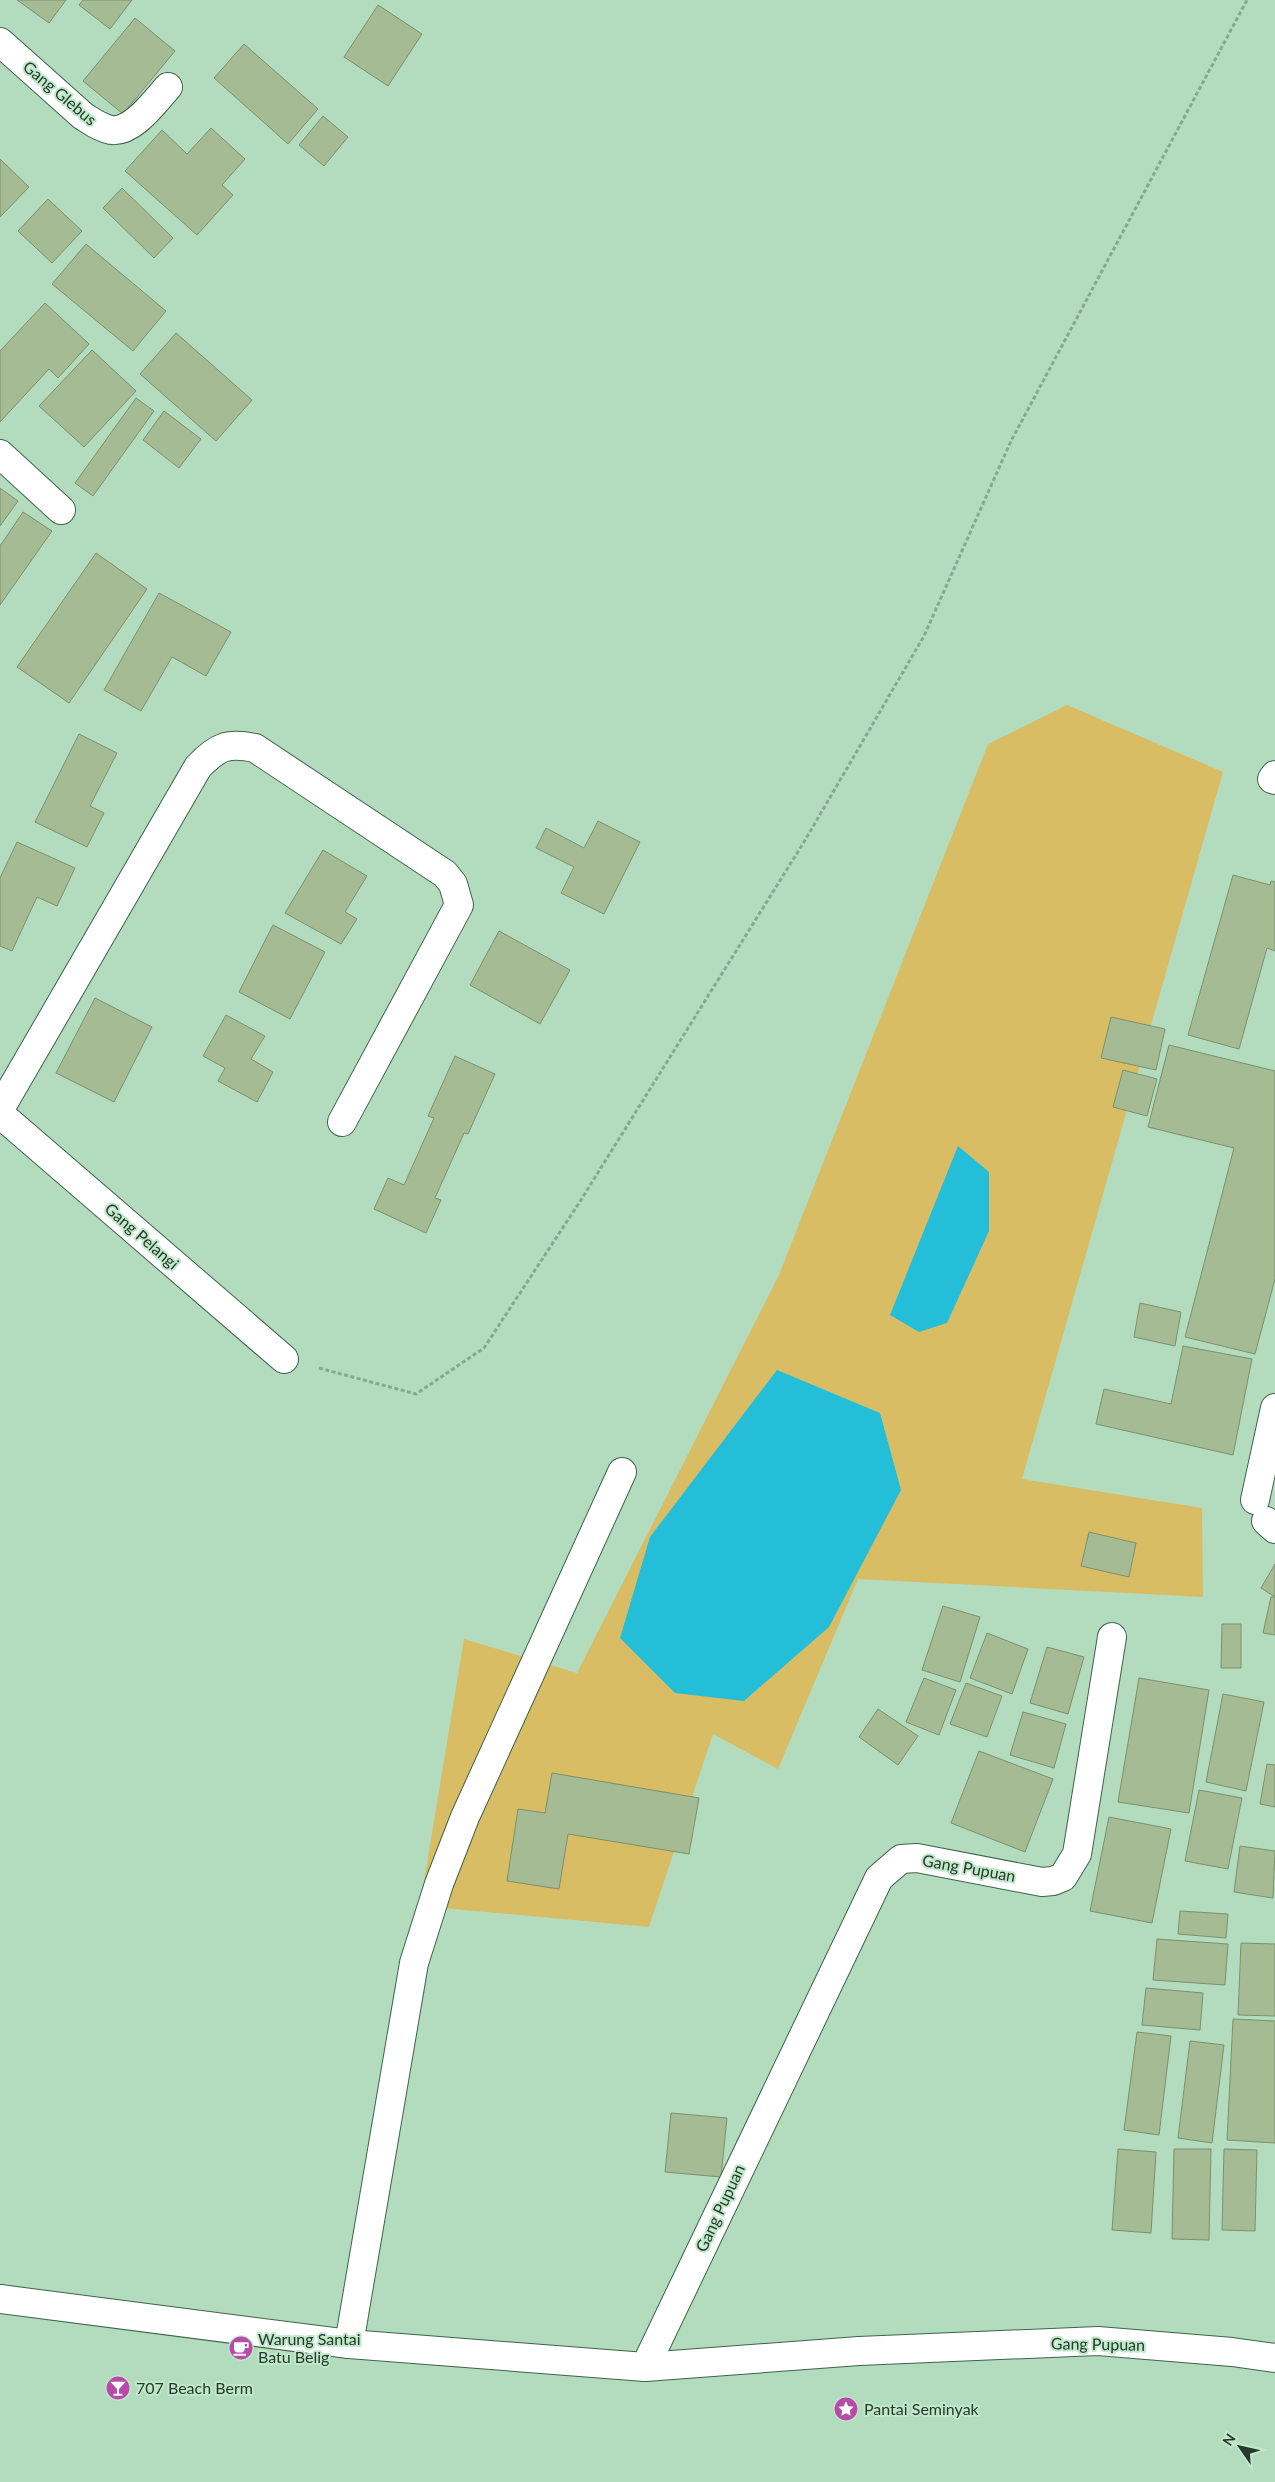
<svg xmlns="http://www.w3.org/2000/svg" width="1275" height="2482" viewBox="0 0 1275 2482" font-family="Lato,sans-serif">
	<rect width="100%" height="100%" fill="#b3dcbe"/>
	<!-- green -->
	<path fill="#d8bd65" d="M1067,705L1223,772L1022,1479L1202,1508L1203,1597L858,1579L778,1769L713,1734L649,1927L420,1906L464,1639L577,1673L779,1275L988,744Z"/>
	<!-- water -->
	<g fill="#24bed9">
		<path d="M958,1146L989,1172V1231L947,1323L919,1332L890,1315Z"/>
		<path d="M777,1370L880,1413L901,1490L829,1627L744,1701L675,1693L620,1638L650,1537Z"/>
	</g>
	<!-- building -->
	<g fill="#a4bb94" stroke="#7b916c">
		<path d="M17,0H66L49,23Z"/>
		<path d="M83,0H132L110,29L79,5Z"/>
		<path d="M378,5L422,34L388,86L344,57Z"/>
		<path d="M135,18L175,51L123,114L83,81Z"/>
		<path d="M244,44L318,109L288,144L214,78Z"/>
		<path d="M323,116L348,137L324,166L299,145Z"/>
		<path d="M211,128L245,159L222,185L233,195L197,235L125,171L162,130L187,154Z"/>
		<path d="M0,159L29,187L0,217Z"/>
		<path d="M122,188L173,238L154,258L103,208Z"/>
		<path d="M48,199L82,231L52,263L18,231Z"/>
		<path d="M86,244L166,311L133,351L52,284Z"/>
		<path d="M45,303L89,344L58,378L49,369L0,422V351Z"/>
		<path d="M176,333L252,400L216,441L140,374Z"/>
		<path d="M92,350L136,391L84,447L39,406Z"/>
		<path d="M136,398L154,411L93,496L75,483Z"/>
		<path d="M164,411L201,439L179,468L143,440Z"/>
		<path d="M0,488L18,501L0,526Z"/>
		<path d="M23,512L52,531L0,605V546Z"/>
		<path d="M96,553L147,589L69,703L17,667Z"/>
		<path d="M159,593L231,632L206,676L172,657L141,711L104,690Z"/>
		<path d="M79,734L117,753L90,806L104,813L87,847L35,822Z"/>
		<path d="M598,821L640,842L604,914L561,893L574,867L536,848L546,828L584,848Z"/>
		<path d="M17,842L75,868L57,906L37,897L12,951L0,946V878Z"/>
		<path d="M323,850L367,876L345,912L357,919L341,944L285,913Z"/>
		<path d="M1233,875L1270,885L1271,881L1275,882V951L1267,948L1239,1049L1188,1035Z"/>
		<path d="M273,925L325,952L290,1019L239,992Z"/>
		<path d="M499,931L570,970L540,1024L470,985Z"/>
		<path d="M95,998L152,1027L114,1102L56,1073Z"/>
		<path d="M226,1015L265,1036L251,1059L273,1072L257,1102L218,1081L225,1068L203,1056Z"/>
		<path d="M1111,1017L1165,1029L1156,1070L1101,1058Z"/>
		<path d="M1169,1045L1275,1071V1279L1255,1354L1185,1337L1234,1148L1148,1127Z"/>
		<path d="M455,1056L495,1074L468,1134L464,1133L435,1198L441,1200L426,1233L374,1209L388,1178L404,1185L434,1118L428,1116Z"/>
		<path d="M1123,1070L1157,1079L1147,1116L1113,1107Z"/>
		<path d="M1140,1303L1181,1312L1175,1346L1134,1337Z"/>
		<path d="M1183,1346L1252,1359L1233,1455L1096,1424L1104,1389L1171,1404Z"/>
		<path d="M1089,1532L1136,1543L1129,1577L1081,1566Z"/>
		<path d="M1275,1564V1597L1261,1588Z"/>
		<path d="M1271,1597H1275V1635L1263,1633Z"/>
		<path d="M943,1606L980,1617L960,1682L922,1670Z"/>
		<path d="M1222,1624H1241V1668H1221Z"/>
		<path d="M987,1633L1028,1649L1012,1694L970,1678Z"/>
		<path d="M1047,1647L1084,1657L1068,1714L1030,1703Z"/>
		<path d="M924,1678L956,1690L939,1735L906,1722Z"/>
		<path d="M1139,1678L1209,1690L1189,1813L1118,1802Z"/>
		<path d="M966,1683L1002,1696L987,1737L950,1724Z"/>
		<path d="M1223,1694L1264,1702L1246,1791L1206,1782Z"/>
		<path d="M878,1709L918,1736L898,1765L859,1737Z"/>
		<path d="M1023,1712L1066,1724L1054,1768L1010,1755Z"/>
		<path d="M979,1751L1053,1779L1025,1852L951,1823Z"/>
		<path d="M1267,1764L1275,1765V1807L1260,1804Z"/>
		<path d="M552,1773L699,1798L689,1854L568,1834L559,1889L507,1881L518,1809L545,1813Z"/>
		<path d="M1199,1790L1242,1798L1228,1869L1185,1861Z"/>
		<path d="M1109,1817L1171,1829L1152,1923L1090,1911Z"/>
		<path d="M1240,1846L1275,1851L1273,1898L1234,1892Z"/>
		<path d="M1180,1911L1228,1914L1226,1938L1178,1934Z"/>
		<path d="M1157,1939L1228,1944L1225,1985L1153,1980Z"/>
		<path d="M1241,1943L1275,1944V2016L1238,2015Z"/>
		<path d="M1146,1988L1203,1993L1200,2030L1142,2025Z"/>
		<path d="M1233,2019L1275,2021V2143L1227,2140Z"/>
		<path d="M1137,2032L1171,2036L1159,2135L1124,2130Z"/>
		<path d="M1190,2041L1224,2045L1212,2143L1178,2138Z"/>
		<path d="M671,2113L727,2118L721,2177L665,2172Z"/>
		<path d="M1118,2149L1156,2152L1151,2233L1112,2230Z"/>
		<path d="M1174,2149H1211L1209,2240L1172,2239Z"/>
		<path d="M1224,2149L1257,2150L1255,2231L1222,2230Z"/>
	</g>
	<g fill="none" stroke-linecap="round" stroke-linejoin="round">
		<defs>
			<g id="minor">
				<path d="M0,42L83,116C91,121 100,128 111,130C133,133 155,101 168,87"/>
				<path d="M0,454L61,510"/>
				<path d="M1275,775L1272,779L1275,780"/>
				<path d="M0,1109L198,767C217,747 227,742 255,748L445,874L453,884L459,905L342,1122"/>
				<path d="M0,1114L284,1359"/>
				<path d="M1255,1500L1275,1408"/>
				<path d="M1266,1521L1275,1529"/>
				<path d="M0,2299L349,2344L645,2367L859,2351L1098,2341L1232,2352L1275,2358"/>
				<path d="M349,2344L414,1963L439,1884L465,1817L622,1472"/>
				<path d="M645,2367L879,1878L901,1859L917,1858L1042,1882L1053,1881L1063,1877L1077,1854L1112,1637"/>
			</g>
		</defs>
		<!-- minor casing -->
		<use href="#minor" stroke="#3e6349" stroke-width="30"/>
		<!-- path -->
		<path stroke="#86a88f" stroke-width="3" stroke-dasharray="4 2.5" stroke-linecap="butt" d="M319,1368L416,1394L484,1348L579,1203L804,842L924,636L1011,441L1247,0"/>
		<!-- minor -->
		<use href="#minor" stroke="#fff" stroke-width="28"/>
	</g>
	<!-- icons -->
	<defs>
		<symbol id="cafe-disc" viewBox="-11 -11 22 22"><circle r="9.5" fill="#b84baa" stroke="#c0e9cb"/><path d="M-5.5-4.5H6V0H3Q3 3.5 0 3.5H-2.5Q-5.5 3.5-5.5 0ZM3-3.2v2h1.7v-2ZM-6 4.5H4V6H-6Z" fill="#fff"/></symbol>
		<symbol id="bar-disc" viewBox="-11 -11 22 22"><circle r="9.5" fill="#b84baa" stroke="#c0e9cb"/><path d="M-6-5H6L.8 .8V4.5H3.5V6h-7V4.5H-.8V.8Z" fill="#fff"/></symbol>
		<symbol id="sight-disc" viewBox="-11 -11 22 22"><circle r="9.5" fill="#b84baa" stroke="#c0e9cb"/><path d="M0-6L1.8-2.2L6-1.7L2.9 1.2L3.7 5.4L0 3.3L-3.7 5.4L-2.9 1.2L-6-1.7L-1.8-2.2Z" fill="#fff"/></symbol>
	</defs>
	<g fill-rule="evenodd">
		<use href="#cafe-disc" x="227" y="2334" width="28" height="28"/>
		<use href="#bar-disc" x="104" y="2374" width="28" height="28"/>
		<use href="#sight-disc" x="832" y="2395" width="28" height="28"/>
	</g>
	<g text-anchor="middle" stroke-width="4" stroke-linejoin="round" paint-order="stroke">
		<!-- street labels -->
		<g font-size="16" fill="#27382c" stroke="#c0e9cb">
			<text transform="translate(60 93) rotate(40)" y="6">Gang Glebus</text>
			<text transform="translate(142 1236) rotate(41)" y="6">Gang Pelangi</text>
			<text transform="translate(969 1868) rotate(10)" y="6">Gang Pupuan</text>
			<text transform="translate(720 2208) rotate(-65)" y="6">Gang Pupuan</text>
			<text transform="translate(1098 2344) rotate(1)" y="6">Gang Pupuan</text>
		</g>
		<!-- poi labels -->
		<g font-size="16" fill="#27382c" stroke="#c0e9cb" text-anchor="start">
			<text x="258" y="2345">Warung Santai<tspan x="258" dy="18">Batu Belig</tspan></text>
			<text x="136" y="2394">707 Beach Berm</text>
			<text x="864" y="2415">Pantai Seminyak</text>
		</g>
	</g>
	<!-- north arrow -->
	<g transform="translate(1240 2447) rotate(304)" stroke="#c0e9cb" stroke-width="4" paint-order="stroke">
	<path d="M0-4L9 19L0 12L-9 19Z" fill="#27382c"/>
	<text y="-8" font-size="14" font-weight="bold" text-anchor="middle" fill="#27382c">N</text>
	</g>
</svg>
